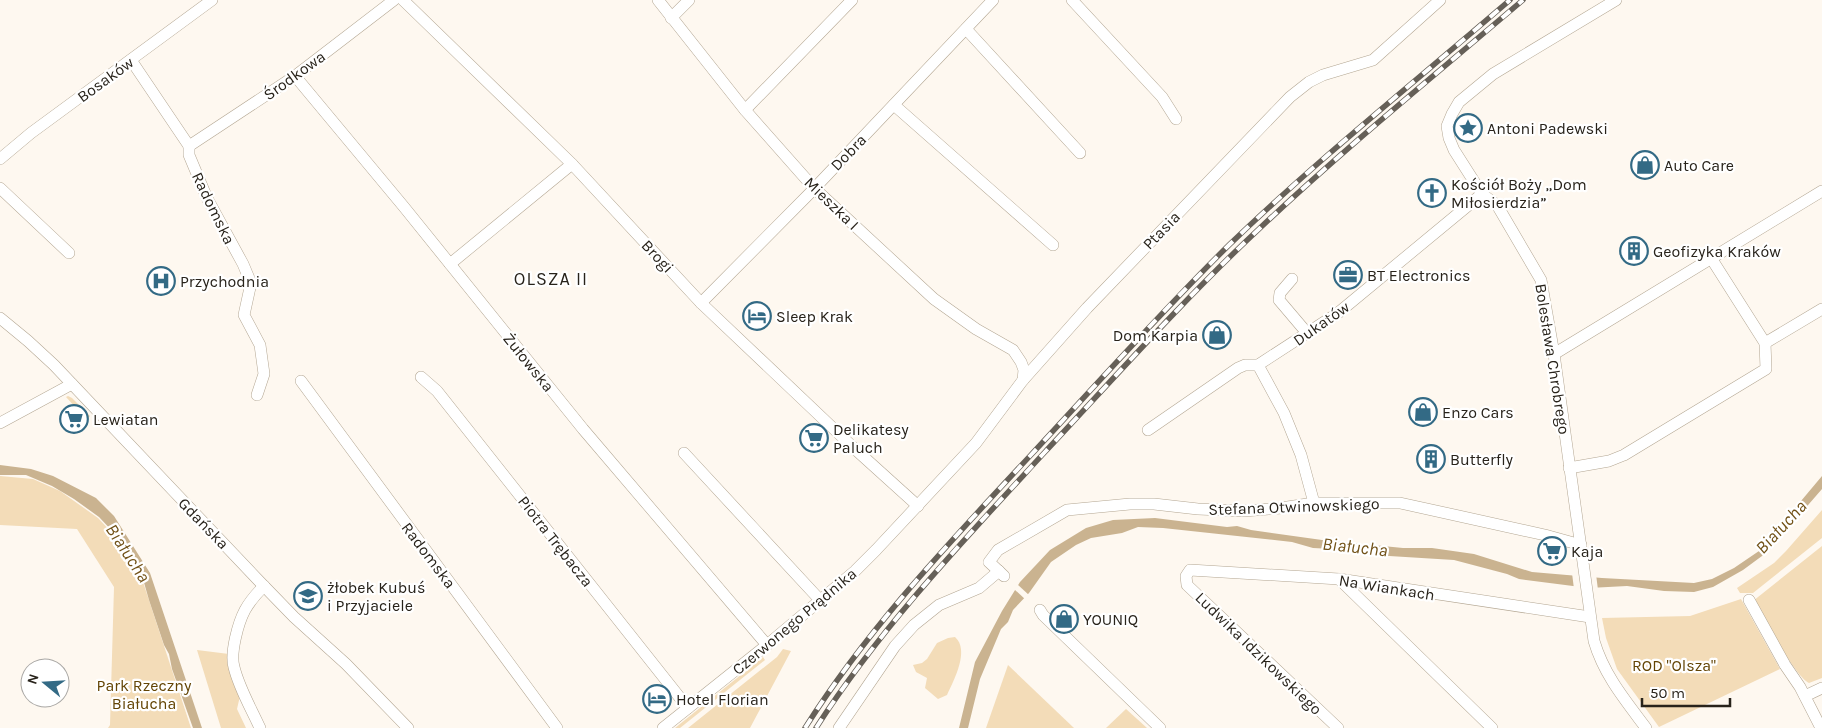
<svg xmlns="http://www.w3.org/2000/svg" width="1822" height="728" viewBox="0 0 1822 728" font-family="Karla,sans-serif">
	<rect width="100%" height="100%" fill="#fef8f0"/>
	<!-- green -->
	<g fill="#f3dcb8">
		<path d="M68,396L72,398L90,416L87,420L66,397Z"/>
		<path d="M0,476L33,479L60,491L98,518L114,535L130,556L142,579L191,728H108L110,725L114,587L77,529L0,525Z"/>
		<path d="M1822,510V538L1753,593H1740L1737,588L1774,563L1786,551Z"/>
		<path d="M1822,546V678L1809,683C1797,679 1762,616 1753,601Z"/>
		<path d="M1741,599L1780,669L1659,727L1617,669L1606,638L1602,618L1690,616Z"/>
		<path d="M955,637C970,650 954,680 947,695L938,699L925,688L927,678L916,672L913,665L922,663L927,659L937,643L948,638Z"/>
		<path d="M783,649L791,651L750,728H688L777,657Z"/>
		<path d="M197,650L229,654L240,696L237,709L246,728H221Z"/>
		<path d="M763,657L765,660L680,728H675Z"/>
		<path d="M1008,665L1074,728H986Z"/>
		<path d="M1126,709L1147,728H1106Z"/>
	</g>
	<!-- water -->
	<g fill="#cab390">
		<path d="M0,465L31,469L53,476L96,498L114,516L150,573L202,728H193L172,669L169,654L164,645L149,600L143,579L130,555L116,535L99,517L74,499L52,486L26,475H0Z"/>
		<path d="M1822,476V489L1769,550L1762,556L1743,570L1713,587L1694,592L1664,591L1627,586L1589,588L1573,586L1519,579L1507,574L1454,560L1373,555L1352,550L1313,548L1292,542L1163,528L1138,527L1122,533L1091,538L1076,545L1051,562L1029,593L1013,610L1008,622L1001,629L980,679L968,728H959L975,662L1002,611L1020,582L1050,550L1086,528L1113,520L1155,518L1227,527L1237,526L1251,530L1322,540L1403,548H1432L1474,554L1532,572L1602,578L1694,583L1712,579L1734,568L1759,551Z"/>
	</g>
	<!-- pier -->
	<g fill="#fef8f0">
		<path d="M1572,573L1596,574L1598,590L1574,589Z"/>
		<path d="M1017,584L1030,596L1026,600L1014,589Z"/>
	</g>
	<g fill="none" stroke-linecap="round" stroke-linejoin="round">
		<defs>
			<g id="street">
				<path d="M403,0L572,164L701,303L856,450L918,506"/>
				<path d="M658,0L745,110L814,188L934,299L976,329L1013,350L1021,362L1024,370L1023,380"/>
				<path d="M1072,0L1162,97L1176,119"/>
				<path d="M1616,0L1493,74L1459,102L1452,114L1447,126L1449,138L1454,150L1482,194L1497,205L1541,280L1554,354L1594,641C1604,675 1625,700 1646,728"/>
				<path d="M671,18L689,0"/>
				<path d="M966,29L1080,153"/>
				<path d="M131,60L189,146V155L207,198L243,264L251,283L244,315L260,345L264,374L257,395"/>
				<path d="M295,76L404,207L583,429L767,645"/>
				<path d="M894,105L1053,245"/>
				<path d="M745,110L852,0"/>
				<path d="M189,146L295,76L394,0"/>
				<path d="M0,159L31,133L212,0"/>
				<path d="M0,188L69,253"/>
				<path d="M450,264L572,164"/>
				<path d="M1292,279L1280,293L1279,300L1307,333"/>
				<path d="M701,303L809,194L993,0"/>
				<path d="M0,318L28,341L54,365L260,582L294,617L346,664L408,728"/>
				<path d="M1765,343L1822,309"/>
				<path d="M1554,354L1822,191"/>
				<path d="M1258,365L1284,413L1301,455L1314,503"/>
				<path d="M421,377L437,391L688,708"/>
				<path d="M301,381L557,728"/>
				<path d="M0,423L72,384"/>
				<path d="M1148,430L1238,368L1245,365H1258L1338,313L1482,194"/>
				<path d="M684,453L820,600"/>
				<path d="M1569,468L1609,461L1624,455L1766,369L1765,343L1711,258"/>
				<path d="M1004,576L989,562L998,550L1067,510L1130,504H1154L1198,509L1244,511L1281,508L1314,503H1400L1545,535L1581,545"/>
				<path d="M1339,579L1492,728"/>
				<path d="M1749,600L1785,665L1800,687L1821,728"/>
				<path d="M1040,610L1043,615L1160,728"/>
				<path d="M1805,696L1822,688"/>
				<path d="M260,728C251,708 239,688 234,667C230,653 238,623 245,610C250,601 257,593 264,586"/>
				<path d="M663,728L767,645L855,571L876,550L976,443L1023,380L1087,308L1290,97L1309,82L1323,75L1373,60L1440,0"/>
				<path d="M839,728L895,646L914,625L939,605L979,588L999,571"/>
				<path d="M1338,728L1187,585L1186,576L1190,570L1339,579L1590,617"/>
			</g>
		</defs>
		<!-- street casing -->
		<use href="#street" stroke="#b3a692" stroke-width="12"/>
		<!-- street -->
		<use href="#street" stroke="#fff" stroke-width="11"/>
		<defs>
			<g id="rail">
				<path d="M805,728C868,628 949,543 1029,457C1095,386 1160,313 1229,245C1318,159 1416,81 1510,0"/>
				<path d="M816,728C881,627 963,541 1044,453C1115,377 1184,299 1260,228C1345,148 1435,75 1523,0"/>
			</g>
		</defs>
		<!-- rail casing -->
		<use href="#rail" stroke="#666058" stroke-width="5.5"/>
		<!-- rail -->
		<use href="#rail" stroke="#fff" stroke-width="4" stroke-dasharray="11" stroke-linecap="butt"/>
	</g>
	<!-- icons -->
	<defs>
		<symbol id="sight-ring" viewBox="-11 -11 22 22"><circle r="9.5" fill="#fff" stroke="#336a85" stroke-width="1.5"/><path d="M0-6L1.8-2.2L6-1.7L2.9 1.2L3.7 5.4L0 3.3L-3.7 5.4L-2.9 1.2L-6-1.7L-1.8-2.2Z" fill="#336a85"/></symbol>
		<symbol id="shop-ring" viewBox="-11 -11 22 22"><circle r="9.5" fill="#fff" stroke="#336a85" stroke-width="1.5"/><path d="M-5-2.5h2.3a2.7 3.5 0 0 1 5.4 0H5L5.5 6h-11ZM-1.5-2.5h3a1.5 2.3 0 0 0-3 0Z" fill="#336a85"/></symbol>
		<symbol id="church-ring" viewBox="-11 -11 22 22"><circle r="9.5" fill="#fff" stroke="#336a85" stroke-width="1.5"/><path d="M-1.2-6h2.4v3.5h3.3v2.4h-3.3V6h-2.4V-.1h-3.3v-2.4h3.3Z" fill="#336a85"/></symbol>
		<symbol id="building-ring" viewBox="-11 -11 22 22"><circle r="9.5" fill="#fff" stroke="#336a85" stroke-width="1.5"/><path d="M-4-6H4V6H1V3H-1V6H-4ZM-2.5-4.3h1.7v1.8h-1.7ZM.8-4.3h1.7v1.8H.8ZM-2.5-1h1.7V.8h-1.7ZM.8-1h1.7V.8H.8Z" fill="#336a85"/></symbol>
		<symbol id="office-ring" viewBox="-11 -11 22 22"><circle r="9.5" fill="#fff" stroke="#336a85" stroke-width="1.5"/><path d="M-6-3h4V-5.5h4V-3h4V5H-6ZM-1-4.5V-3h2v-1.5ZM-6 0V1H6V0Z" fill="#336a85"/></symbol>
		<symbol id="hospital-ring" viewBox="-11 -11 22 22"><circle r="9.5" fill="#fff" stroke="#336a85" stroke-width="1.5"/><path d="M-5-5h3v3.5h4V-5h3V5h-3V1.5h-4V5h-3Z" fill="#336a85"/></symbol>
		<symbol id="hotel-ring" viewBox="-11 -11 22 22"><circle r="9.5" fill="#fff" stroke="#336a85" stroke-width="1.5"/><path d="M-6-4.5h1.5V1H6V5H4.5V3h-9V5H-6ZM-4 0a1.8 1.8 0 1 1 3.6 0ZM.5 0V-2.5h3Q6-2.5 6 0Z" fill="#336a85"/></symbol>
		<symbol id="supermarket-ring" viewBox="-11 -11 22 22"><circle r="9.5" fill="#fff" stroke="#336a85" stroke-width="1.5"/><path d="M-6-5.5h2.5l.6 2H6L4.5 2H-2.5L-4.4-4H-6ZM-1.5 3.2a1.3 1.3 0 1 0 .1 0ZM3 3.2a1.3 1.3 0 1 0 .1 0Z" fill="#336a85"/></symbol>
		<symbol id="school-ring" viewBox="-11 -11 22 22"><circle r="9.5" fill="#fff" stroke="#336a85" stroke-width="1.5"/><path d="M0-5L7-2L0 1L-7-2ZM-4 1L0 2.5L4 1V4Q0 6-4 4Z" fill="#336a85"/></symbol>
	</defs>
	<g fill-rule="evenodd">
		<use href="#sight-ring" x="1452" y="112" width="32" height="32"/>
		<use href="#shop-ring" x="1629" y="149" width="32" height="32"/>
		<use href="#church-ring" x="1416" y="177" width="32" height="32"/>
		<use href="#building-ring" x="1618" y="235" width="32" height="32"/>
		<use href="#office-ring" x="1332" y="259" width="32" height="32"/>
		<use href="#hospital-ring" x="145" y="265" width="32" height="32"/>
		<use href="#hotel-ring" x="741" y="300" width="32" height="32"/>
		<use href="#shop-ring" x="1201" y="319" width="32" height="32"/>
		<use href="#shop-ring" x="1407" y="396" width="32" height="32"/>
		<use href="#supermarket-ring" x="58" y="403" width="32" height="32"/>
		<use href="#supermarket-ring" x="798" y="422" width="32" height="32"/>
		<use href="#building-ring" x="1415" y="443" width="32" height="32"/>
		<use href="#supermarket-ring" x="1536" y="535" width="32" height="32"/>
		<use href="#school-ring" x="292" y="580" width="32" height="32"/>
		<use href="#shop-ring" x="1048" y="603" width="32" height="32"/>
		<use href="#hotel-ring" x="641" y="683" width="32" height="32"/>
	</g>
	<g text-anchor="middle" stroke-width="4.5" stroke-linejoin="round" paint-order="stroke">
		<!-- street labels -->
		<g font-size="16" fill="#28231b" stroke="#fff">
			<text transform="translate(294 75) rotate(-36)" y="6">Środkowa</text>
			<text transform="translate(105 79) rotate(-36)" y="6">Bosaków</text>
			<text transform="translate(848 152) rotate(-46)" y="6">Dobra</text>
			<text transform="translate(832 203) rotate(44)" y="6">Mieszka I</text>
			<text transform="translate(214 208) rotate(64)" y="6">Radomska</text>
			<text transform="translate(1161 230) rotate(-46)" y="6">Ptasia</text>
			<text transform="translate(658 256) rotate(47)" y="6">Brogi</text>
			<text transform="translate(1321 323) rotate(-35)" y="6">Dukatów</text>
			<text transform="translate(1553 359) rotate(81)" y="6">Bolesława Chrobrego</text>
			<text transform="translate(529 362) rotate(51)" y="6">Żułowska</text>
			<text transform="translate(1294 506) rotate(-2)" y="6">Stefana Otwinowskiego</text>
			<text transform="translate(204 523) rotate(46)" y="6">Gdańska</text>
			<text transform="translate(556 541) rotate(52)" y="6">Piotra Trębacza</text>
			<text transform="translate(429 555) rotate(53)" y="6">Radomska</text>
			<text transform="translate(1387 587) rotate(9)" y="6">Na Wiankach</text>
			<text transform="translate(794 621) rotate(-40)" y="6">Czerwonego Prądnika</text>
			<text transform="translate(1259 653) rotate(44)" y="6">Ludwika Idzikowskiego</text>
		</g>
		<!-- poi labels -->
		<g font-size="16" fill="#28231b" stroke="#fff" text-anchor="start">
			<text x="1487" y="134">Antoni Padewski</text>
			<text x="1664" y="171">Auto Care</text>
			<text x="1451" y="190">Kościół Boży „Dom<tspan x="1451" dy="18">Miłosierdzia”</tspan></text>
			<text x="1653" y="257">Geofizyka Kraków</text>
			<text x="1367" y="281">BT Electronics</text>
			<text x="180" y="287">Przychodnia</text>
			<text x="776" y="322">Sleep Krak</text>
			<text x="1198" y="341" text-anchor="end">Dom Karpia</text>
			<text x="1442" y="418">Enzo Cars</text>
			<text x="93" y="425">Lewiatan</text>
			<text x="833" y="435">Delikatesy<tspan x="833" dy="18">Paluch</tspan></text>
			<text x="1450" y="465">Butterfly</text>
			<text x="1571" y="557">Kaja</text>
			<text x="327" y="593">żłobek Kubuś<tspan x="327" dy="18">i Przyjaciele</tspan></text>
			<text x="1083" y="625">YOUNIQ</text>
			<text x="676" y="705">Hotel Florian</text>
		</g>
		<!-- park labels -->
		<g font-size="16" fill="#634404" stroke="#fff">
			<text x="1674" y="671">ROD "Olsza"</text>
			<text x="144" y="691">Park Rzeczny<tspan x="144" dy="18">Białucha</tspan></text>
		</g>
		<!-- neighbourhood labels -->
		<g font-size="18" letter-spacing="1" fill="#28231b" stroke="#fff">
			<text x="551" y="285">OLSZA II</text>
		</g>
		<!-- water labels -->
		<g font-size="18" font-style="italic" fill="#715117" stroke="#fff">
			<text transform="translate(1781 527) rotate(-47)" y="6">Białucha</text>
			<text transform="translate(1355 547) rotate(6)" y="6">Białucha</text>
			<text transform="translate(128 553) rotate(57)" y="6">Białucha</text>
		</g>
	</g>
	<!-- north arrow -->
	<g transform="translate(45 683) rotate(288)"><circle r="24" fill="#ffffff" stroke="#a9a7a4"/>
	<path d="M0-4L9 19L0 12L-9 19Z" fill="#336a85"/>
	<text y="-8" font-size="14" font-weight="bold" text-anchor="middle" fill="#28231b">N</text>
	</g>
	<!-- scale -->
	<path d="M1642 698v8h88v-8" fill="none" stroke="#28231b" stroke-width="2.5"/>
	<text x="1650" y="698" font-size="15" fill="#28231b" stroke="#ffffff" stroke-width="4" paint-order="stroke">50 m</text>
</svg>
